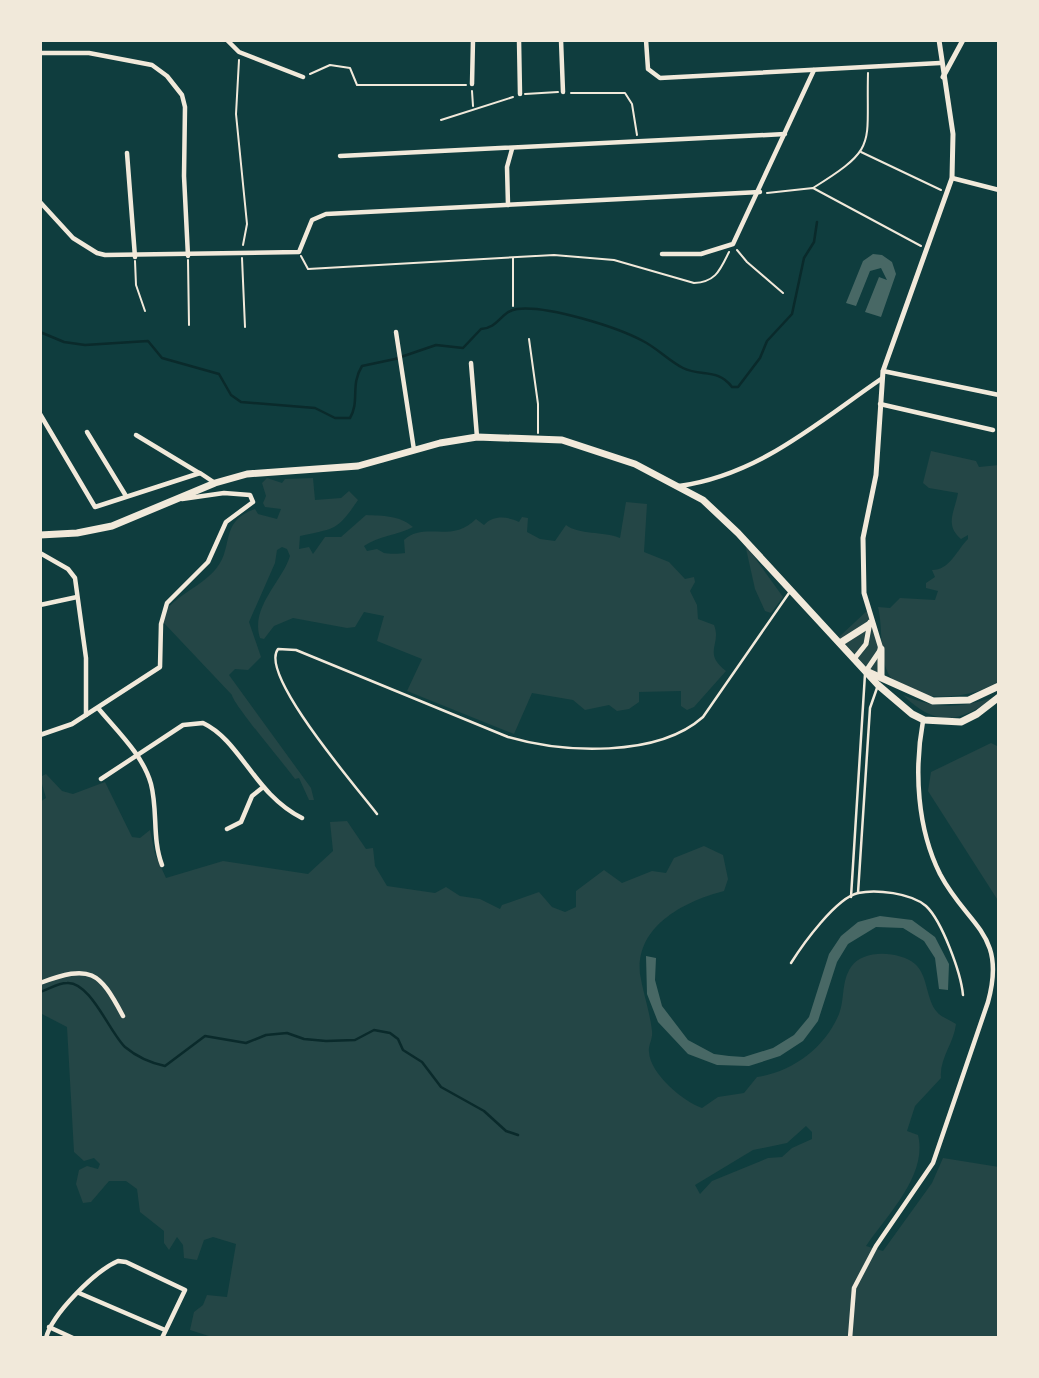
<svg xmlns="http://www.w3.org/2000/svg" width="1039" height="1378" viewBox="0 0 1039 1378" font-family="Jost,sans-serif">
	<rect width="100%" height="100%" fill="#0f3d3e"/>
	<!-- green -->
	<g fill="#244646" fill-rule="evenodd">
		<path d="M931,451L976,461L979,467L999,465V681C974,700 905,706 888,673C879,654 883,627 878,607L890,608L900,598L935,600L938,591L926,588V583L935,577L932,570C950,570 956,551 968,539V535L961,539C944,525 955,511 958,493L929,488L923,483Z"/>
		<path d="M267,478L282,483L285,479L313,478L315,500L341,498L349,491L358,500C337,531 336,528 300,536L299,549L309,547L313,554L325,537H341L366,515C383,516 399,515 413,527C398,535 378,536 364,546L367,551L377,549L384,553C387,554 401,554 405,553L404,540C425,521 451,544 476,519L484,525C493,515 507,516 519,522L522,517L528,518L527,532L540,539L555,541L566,525C579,535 603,531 620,538L626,502L647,504L644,552L669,562L685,579L694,577L695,582L690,591L697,605L698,619L714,625C722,645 702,652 726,671L694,707L687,710L681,706V691L639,692V702L629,709L617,711L609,705L585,710L573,700L532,693L514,734L407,691L422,659L377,641L384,616L364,612L355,627L347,628L293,618L274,626L264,639L260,638C250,607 282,582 290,556L287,549L282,547L277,550L275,563L249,622L261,657L248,670L235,669L229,675L311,788L314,800H309L299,778L295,779C285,765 233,704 232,695L163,622L161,616C177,594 199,588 215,570C235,548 218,522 255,509L258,514L277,519L281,509L265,507L263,503L266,496L262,483Z"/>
		<path d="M745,544L783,597L771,613L765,611L755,589Z"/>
		<path d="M869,609L876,625L881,683L839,637Z"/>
		<path d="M903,695C936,710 964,708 997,696C961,721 939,730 903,695Z"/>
		<path d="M991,743L999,747V902L928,791L931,772Z"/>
		<path d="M46,774L62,791L73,794L105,782L132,837L140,838L150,830L155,854L166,878L223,861L308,874L333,851L330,822L347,821L366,849L373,848L375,866L387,886L435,893L446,887L460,896L480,899L500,909L502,905L539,892L552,907L565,912L576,907V891L604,870L622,883L652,871L666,873L674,858L704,846L723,855L728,879L724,891C685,901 635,926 640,974C643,993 650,1012 652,1031C653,1039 648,1045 649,1052C650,1074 684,1102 702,1108L718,1097L744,1093L757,1077C792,1072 825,1048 839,1014C845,999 841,982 851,967C863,949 899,951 915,964C928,975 926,1000 937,1012C941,1017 950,1020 956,1024C954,1043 939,1059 941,1078L915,1106L907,1131L918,1135C928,1175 887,1215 866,1246L883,1251L932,1183L943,1158L999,1167V1338H215L190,1330L194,1312L203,1305L207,1295L227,1297L236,1244L213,1237L204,1240L197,1260L184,1258L183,1245L177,1237L169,1250L164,1243V1231L140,1212L137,1189L126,1181H109L91,1202L83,1203L76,1184L79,1170L87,1166L98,1169L100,1164L94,1158L84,1161L74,1152L67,1027L40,1013V802L46,798L40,777ZM806,1126L812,1132V1139L792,1148L782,1157L768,1158L712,1181L700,1194L695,1185L753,1150L787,1143Z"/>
	</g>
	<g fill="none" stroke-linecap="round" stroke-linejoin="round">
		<!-- stream -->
		<g stroke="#0a2a2b" stroke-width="2.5">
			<path d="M40,332L64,342L85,345L148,341L162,358L219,374L231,395L241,402L315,408L335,418H350C360,401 350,385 362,366L395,359L436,345L463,348L481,329C499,328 501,311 517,309C547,305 617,327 643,341C657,348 669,361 683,368C701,377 718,368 732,387H738L760,358L767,341L792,314L804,258L814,242L817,222"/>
			<path d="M40,992C49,989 58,983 67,983C90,981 110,1033 125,1047C137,1057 151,1063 165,1066L205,1036L246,1043L266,1035L287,1033L304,1039L326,1041L355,1040L374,1030L390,1033L398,1039L403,1050L422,1062L441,1087L484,1111L506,1131L518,1135"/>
		</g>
	</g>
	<!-- building -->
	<g fill="#486865">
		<path d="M882,255L892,262L896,274L881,317L865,312L879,277L887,280L881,268L870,271L856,306L846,303L863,261L873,254Z"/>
		<path d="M880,916L912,920L935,937L949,964L948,990L939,989L935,958L924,941L903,928L876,927L848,944L837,962L818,1021L803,1041L780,1056L749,1066L717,1065L688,1054L658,1022L647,994L646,956L656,958L655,980L662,1006L688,1040L714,1054L729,1056L744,1057L773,1048L794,1035L809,1017L829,954L841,936L858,922Z"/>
	</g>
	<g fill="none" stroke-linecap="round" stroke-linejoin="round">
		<!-- path -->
		<g stroke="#f1e9da" stroke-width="2">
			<path d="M239,60L236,114L247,224L243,245"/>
			<path d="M310,74L330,65L350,68L357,85H466"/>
			<path d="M472,91L473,106"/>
			<path d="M571,93H625L632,104L637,135"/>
			<path d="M525,94L558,92"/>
			<path d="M441,120L513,97"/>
			<path d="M861,152L941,190"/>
			<path d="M813,188C879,147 866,146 868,73"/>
			<path d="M767,193L813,188L921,246"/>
			<path d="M737,250L747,262L783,293"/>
			<path d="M301,256L308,269L554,255L614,260L694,283C716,282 720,270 729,252"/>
			<path d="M242,258L245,327"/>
			<path d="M513,258V306"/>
			<path d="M188,260L189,325"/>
			<path d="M135,261L136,285L145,311"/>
			<path d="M529,339L538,404V433"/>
		</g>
		<!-- service -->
		<g stroke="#f1e9da" stroke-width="2.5">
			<path d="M377,814C358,789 258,674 278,649L296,650L508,737C563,753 657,758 703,717L789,593"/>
			<path d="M858,893L870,708L877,688"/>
			<path d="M851,897L865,674"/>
			<path d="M791,963C803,944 836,898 858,893C876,889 911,893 926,906C942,921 961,973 963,995"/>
		</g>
		<!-- minor -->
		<g stroke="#f1e9da" stroke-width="4.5">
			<path d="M227,40L239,52L303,77"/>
			<path d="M519,40L520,94"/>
			<path d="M561,40L563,92"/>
			<path d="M646,40L648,69L660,78L940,63"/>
			<path d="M40,53H89L152,65L167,76L182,95L185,107L184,176L188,256"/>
			<path d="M472,84L473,40"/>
			<path d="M127,153L135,257"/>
			<path d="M340,156L785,134"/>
			<path d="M952,178L999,190"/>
			<path d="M40,202L73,238L97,253L105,255L299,252L312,220L326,214L760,192"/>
			<path d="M508,205L507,167L512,149"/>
			<path d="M662,254H701L733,244L814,70"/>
			<path d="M396,332L414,450"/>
			<path d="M471,363L477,437"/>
			<path d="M883,371L999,395"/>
			<path d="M880,404L993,430"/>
			<path d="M40,414L95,507L200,473L215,483"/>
			<path d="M87,432L126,496"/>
			<path d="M136,435L199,473"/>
			<path d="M679,486C759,475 817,423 881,379"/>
			<path d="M40,553L68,569L75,578L86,658V715"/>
			<path d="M40,605L77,597"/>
			<path d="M98,708C117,731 143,755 151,784C158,811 152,839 162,865"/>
			<path d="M40,735L72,724L160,667L161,624L167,603L208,562L226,522L253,502L250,495L224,493L182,499"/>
			<path d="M101,779L183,725L203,723C241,741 254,794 302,818"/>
			<path d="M227,829L241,822L252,796L262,788"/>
			<path d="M40,983C91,964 99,971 123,1016"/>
			<path d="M79,1293L165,1330"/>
			<path d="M49,1327L73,1338"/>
			<path d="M46,1338C52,1314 95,1271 118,1261L126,1262L185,1290L162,1338"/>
			<path d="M850,1338L854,1288L876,1246L933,1163L988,1002C1007,933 968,927 940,874C917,828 914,770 923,721"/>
		</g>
		<!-- tertiary -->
		<g stroke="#f1e9da" stroke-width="5">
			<path d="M943,77L963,40"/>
			<path d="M854,659L866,644L870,622"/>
			<path d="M866,671L881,649L864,593L863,538L876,475L883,371L952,178L953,134L939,40"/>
		</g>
		<!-- primary -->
		<g stroke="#f1e9da" stroke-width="7">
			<path d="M40,535L77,533L112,526L215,483L247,474L358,466L440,443L477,437L562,440L635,464L703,500L738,533L878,685L912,714L924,720L961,722L977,714L999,697"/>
			<path d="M840,643L870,624"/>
			<path d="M866,671L933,701L969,700L999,686"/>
			<path d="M881,676V649"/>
		</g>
	</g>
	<!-- border -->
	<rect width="1039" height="1378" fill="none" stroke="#f1e9da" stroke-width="84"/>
</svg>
